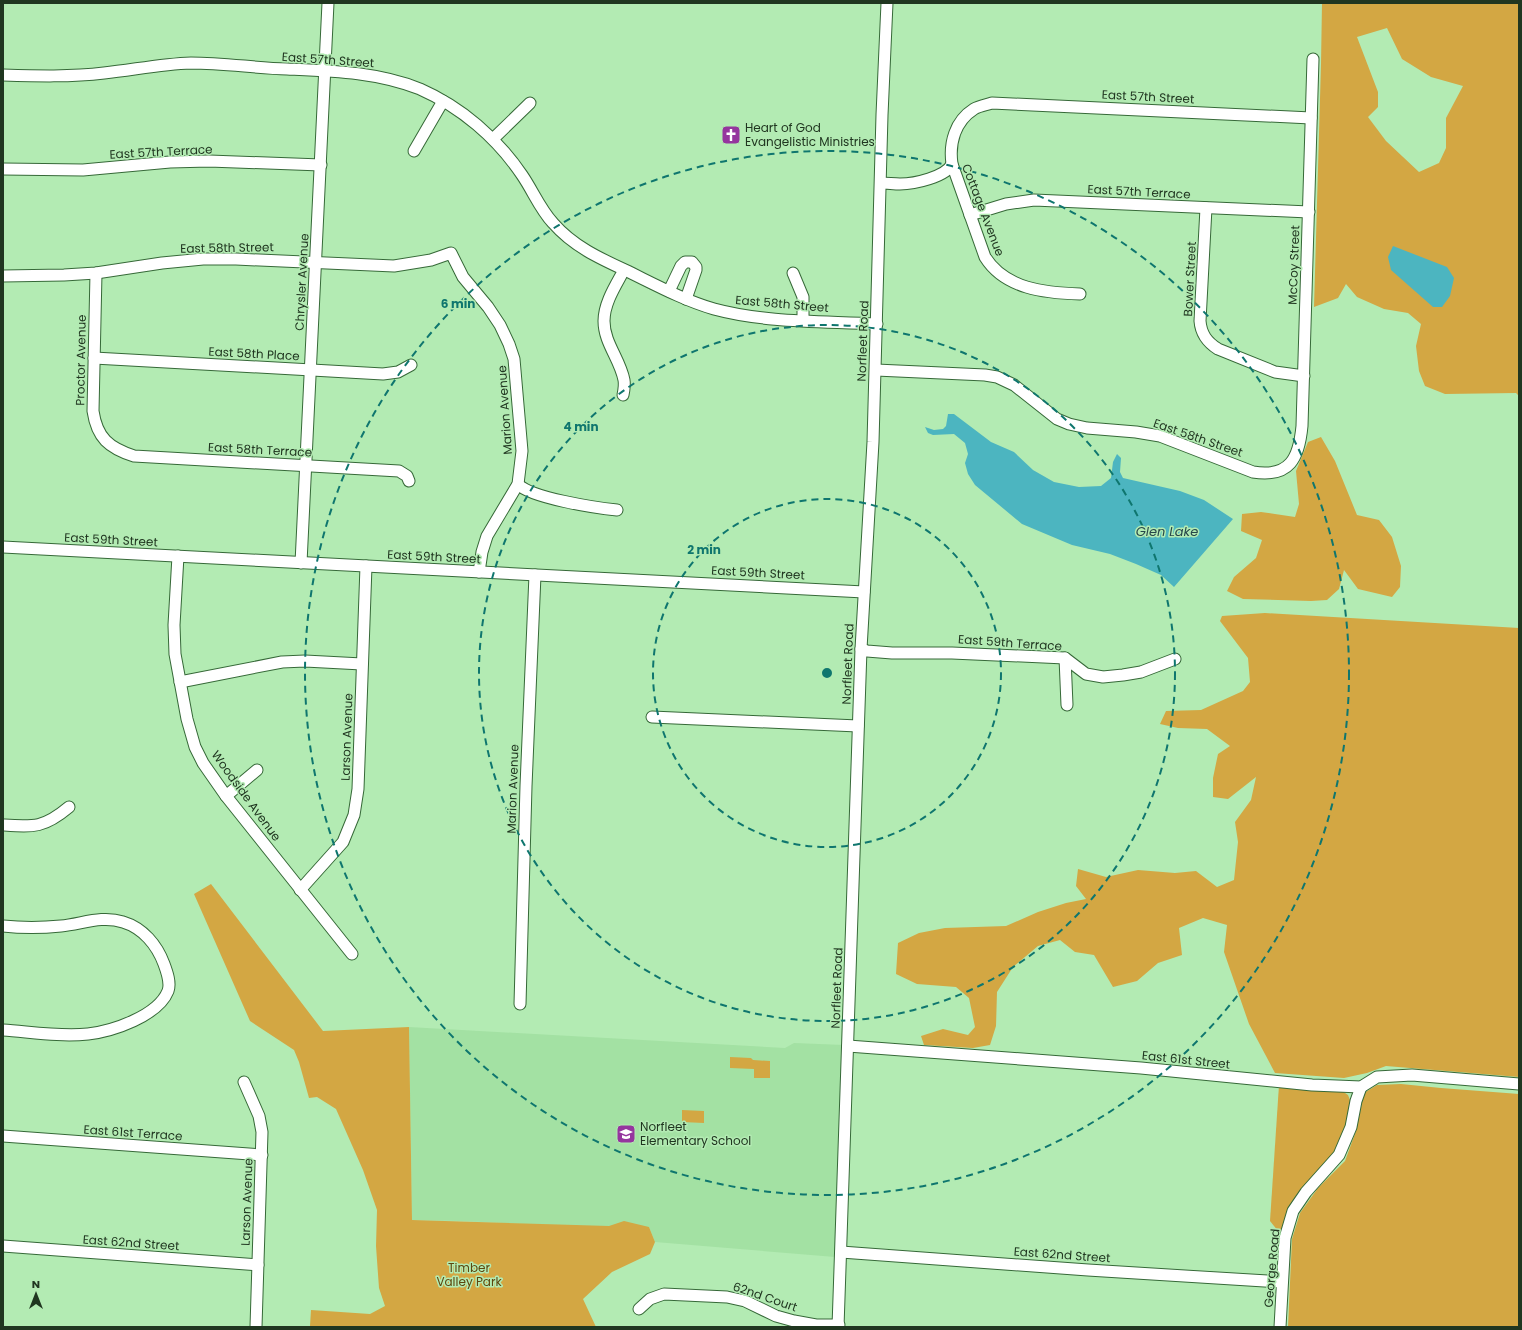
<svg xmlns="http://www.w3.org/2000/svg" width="1522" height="1330" viewBox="0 0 1522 1330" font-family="Poppins,sans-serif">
	<rect width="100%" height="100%" fill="#b3ebb3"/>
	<!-- built -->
	<path fill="#a3e1a3" d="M409,1027L785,1048L794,1043L844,1045L835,1257L655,1242L649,1227L595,1231L524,1224L460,1221L412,1220Z"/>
	<!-- green -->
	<g fill="#d3a743" fill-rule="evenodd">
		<path d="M1322,3H1519V396L1516,393L1445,394L1425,386L1419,371L1416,346L1421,324L1408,313L1384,309L1357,297L1346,284L1338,298L1314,307L1321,64ZM1387,28L1402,59L1431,77L1463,86L1446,118V148L1439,163L1419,172L1386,141L1368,117L1378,107V92L1357,37Z"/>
		<path d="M1321,437L1335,461L1357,515L1379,520L1392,537L1401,566L1400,587L1392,597L1358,589L1344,570L1339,589L1327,600L1311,601L1243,599L1227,591L1234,577L1256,558L1262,540L1241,531L1242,514L1261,512L1295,517L1299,504L1296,471L1308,442Z"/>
		<path d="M1265,613L1519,628V1077L1386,1066L1367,1073L1344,1078L1275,1073L1249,1024L1224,952L1227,925L1203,918L1179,928L1182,955L1158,963L1137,981L1113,987L1094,955L1075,952L1060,940L1038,946L1013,967L997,992L996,1026L990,1045L973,1048L924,1045L921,1036L943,1029L968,1035L975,1027L969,998L956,987L917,984L896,974L898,943L919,933L945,928L1006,926L1038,912L1066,903L1086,899L1076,886L1078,869L1106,877L1138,870L1175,873L1196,871L1217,887L1234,880L1238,842L1235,822L1251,800L1256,777L1228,799L1213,797V778L1218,754L1230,746L1207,729L1178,728L1160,724L1166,711L1201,710L1243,691L1250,682L1248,658L1220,621L1222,616Z"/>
		<path d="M211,884L323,1031L409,1027L412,1220L609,1226L624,1221L649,1227L655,1242L650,1254L612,1272L583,1299L596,1327L310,1326L311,1310L370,1314L385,1306L379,1288L376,1246L377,1210L363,1170L336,1109L317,1097L309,1098L299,1062L294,1050L250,1021L194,894Z"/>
		<path d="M730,1057L751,1058L753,1060L770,1061V1078H754V1069L730,1068Z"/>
		<path d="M1401,1084L1441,1088L1519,1094V1327H1288L1292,1239L1300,1213L1318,1188L1345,1161L1356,1131L1364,1093L1377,1085Z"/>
		<path d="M1279,1085L1342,1091L1348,1095L1350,1100L1348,1125L1341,1142L1282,1236L1270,1221Z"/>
		<path d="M682,1110L704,1111V1123L682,1122Z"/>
	</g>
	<!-- water -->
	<g fill="#4cb5c0">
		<path d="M1393,246L1447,267L1454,278L1450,296L1442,307H1433L1391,270L1388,257Z"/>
		<path d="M948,414H954L991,442L1014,452L1033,470L1054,482L1079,487L1101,486L1111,478L1113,462L1117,454L1121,458L1120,472L1123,478L1180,491L1204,500L1233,519L1174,587L1161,575L1136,564L1110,554L1072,545L1022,524L975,485L968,474L965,463L968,454L965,443L954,434L933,435L928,433L925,427L934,430L943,429L946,426Z"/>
	</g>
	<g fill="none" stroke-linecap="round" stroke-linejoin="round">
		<defs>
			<g id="minor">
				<path d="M3,75C37,76 71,77 104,73C133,70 161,64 191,63C223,63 255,68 287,69C333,71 377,72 420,89C461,107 497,138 522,175C533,191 540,209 553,223C573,246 599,258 625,270C654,284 683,300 714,309C766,323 823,321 877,324"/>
				<path d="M493,139L530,103"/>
				<path d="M414,151L443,101"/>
				<path d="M3,169L83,170L170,162L209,161L321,165"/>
				<path d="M881,183C887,183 894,184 900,184C914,184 946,177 952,164"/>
				<path d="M1206,208L1200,321C1201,334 1207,342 1218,349L1275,372L1304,376"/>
				<path d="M970,215L1006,204L1034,200L1309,212"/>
				<path d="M96,273L93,411C97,438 109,448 134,456L399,471L407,476L409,481"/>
				<path d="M793,273L803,297V320"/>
				<path d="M3,276L64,275L96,273L162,263L203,259H236L394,266L431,260L451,253L463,277L488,307L500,325L509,344L514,359L522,451L518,484L487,536L482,552L479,572"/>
				<path d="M669,291L681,266L685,262H692L696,267V270L686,299"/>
				<path d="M1080,294C1045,293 1005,289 985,257L952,164C949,143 955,121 974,109C979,106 986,105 992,103L1311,118"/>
				<path d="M94,358L383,374L398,372L411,365"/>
				<path d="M876,370L985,375L997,377L1014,385L1057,419L1069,424L1087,428L1136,432L1160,436L1253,472C1290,478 1299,458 1302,426L1313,59"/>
				<path d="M623,395C624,390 625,385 624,380C620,359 604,343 604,321C604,303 616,285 624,270"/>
				<path d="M518,484C530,498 597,508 617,510"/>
				<path d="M3,547L864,592"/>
				<path d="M178,556L174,625L175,654L187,719L195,747L203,763L226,796L352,954"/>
				<path d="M301,563L328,3"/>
				<path d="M861,649L867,651L892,653H952L1065,658L1086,674L1103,677L1123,675L1141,672L1175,659"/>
				<path d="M1065,658L1067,705"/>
				<path d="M180,682L282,662L305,661L362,664"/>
				<path d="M652,717L858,726"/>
				<path d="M226,796L257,770"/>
				<path d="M3,825C34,827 44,828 69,807"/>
				<path d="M300,890L343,842L354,815L358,789L366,566"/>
				<path d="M3,926C22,928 41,928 61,926C82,924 102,915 123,922C143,928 157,945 164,964C167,972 171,983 168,991C158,1016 113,1031 88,1034C60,1037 31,1032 3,1030"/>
				<path d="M520,1004L526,786L535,575"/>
				<path d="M848,1046L1141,1068L1312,1085L1361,1087L1377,1077L1412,1075L1519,1084"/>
				<path d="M244,1082L259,1116L262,1132L256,1327"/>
				<path d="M3,1136L262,1155"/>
				<path d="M3,1246L258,1265"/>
				<path d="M841,1252L1088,1270L1282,1282"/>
				<path d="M639,1309L650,1299L664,1294L727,1297L745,1301L776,1316L794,1321L816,1325H839"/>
				<path d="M838,1327L861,649L873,442L882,115L887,3"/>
				<path d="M1280,1327L1285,1238L1293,1211L1306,1192L1339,1155L1351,1127L1356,1101L1361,1087"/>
			</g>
		</defs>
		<!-- minor casing -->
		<use href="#minor" stroke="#366938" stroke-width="13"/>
		<!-- minor -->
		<use href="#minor" stroke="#fff" stroke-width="11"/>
	</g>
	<!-- distance rings -->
	<g fill="none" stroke="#0f766e" stroke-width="2" stroke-dasharray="7 5">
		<circle cx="827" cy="673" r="174"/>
		<circle cx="827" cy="673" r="348"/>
		<circle cx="827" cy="673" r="522"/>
	</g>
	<!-- icons -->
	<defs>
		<symbol id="church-square" viewBox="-11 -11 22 22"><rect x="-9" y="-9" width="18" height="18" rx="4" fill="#95359e" stroke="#b3ebb3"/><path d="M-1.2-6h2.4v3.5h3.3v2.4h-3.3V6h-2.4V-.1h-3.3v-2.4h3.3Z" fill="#fff"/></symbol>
		<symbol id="school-square" viewBox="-11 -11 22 22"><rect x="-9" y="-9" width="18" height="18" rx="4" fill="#95359e" stroke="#b3ebb3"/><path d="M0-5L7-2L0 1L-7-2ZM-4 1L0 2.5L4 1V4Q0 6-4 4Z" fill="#fff"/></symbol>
	</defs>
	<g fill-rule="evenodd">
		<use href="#church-square" x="720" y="124" width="22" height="22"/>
		<use href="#school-square" x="615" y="1123" width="22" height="22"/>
	</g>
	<g text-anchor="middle" stroke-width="3" stroke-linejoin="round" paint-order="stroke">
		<!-- street labels -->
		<g font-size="12" fill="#203620" stroke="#b3ebb3">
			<text transform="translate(328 60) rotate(4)" y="4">East 57th Street</text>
			<text transform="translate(1148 97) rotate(3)" y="4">East 57th Street</text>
			<text transform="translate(161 152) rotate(-3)" y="4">East 57th Terrace</text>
			<text transform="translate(1139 192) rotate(3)" y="4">East 57th Terrace</text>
			<text transform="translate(983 210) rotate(69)" y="4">Cottage Avenue</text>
			<text transform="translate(227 248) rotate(-1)" y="4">East 58th Street</text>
			<text transform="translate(1294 265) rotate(-88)" y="4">McCoy Street</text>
			<text transform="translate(1190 279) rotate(-87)" y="4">Bower Street</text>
			<text transform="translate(302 282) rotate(-87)" y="4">Chrysler Avenue</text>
			<text transform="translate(782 304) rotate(5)" y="4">East 58th Street</text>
			<text transform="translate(863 341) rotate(-88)" y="4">Norfleet Road</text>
			<text transform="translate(254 354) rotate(3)" y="4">East 58th Place</text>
			<text transform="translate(81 360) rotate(-89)" y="4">Proctor Avenue</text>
			<text transform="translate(505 410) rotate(-94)" y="4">Marion Avenue</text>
			<text transform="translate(1198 438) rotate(19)" y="4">East 58th Street</text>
			<text transform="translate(260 450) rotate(3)" y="4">East 58th Terrace</text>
			<text transform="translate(111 540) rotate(3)" y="4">East 59th Street</text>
			<text transform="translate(434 557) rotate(3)" y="4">East 59th Street</text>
			<text transform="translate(758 573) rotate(3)" y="4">East 59th Street</text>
			<text transform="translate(1010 643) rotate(4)" y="4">East 59th Terrace</text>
			<text transform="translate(848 664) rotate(-88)" y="4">Norfleet Road</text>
			<text transform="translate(347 737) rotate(-88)" y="4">Larson Avenue</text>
			<text transform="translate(513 789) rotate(-88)" y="4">Marion Avenue</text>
			<text transform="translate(246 796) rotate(54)" y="4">Woodside Avenue</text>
			<text transform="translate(837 988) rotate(-88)" y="4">Norfleet Road</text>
			<text transform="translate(1186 1060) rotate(6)" y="4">East 61st Street</text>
			<text transform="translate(133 1133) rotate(4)" y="4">East 61st Terrace</text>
			<text transform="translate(247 1202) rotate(-88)" y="4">Larson Avenue</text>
			<text transform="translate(131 1243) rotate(4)" y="4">East 62nd Street</text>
			<text transform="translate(1062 1255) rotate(4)" y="4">East 62nd Street</text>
			<text transform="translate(1272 1268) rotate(-85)" y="4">George Road</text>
			<text transform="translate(765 1297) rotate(19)" y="4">62nd Court</text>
		</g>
		<!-- poi labels -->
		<g font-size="12" fill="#203620" stroke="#b3ebb3" text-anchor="start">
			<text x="745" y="132">Heart of God<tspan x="745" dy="14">Evangelistic Ministries</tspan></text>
			<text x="640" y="1131">Norfleet<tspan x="640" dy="14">Elementary School</tspan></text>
		</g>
		<!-- park labels -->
		<g font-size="12" fill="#5d460e" stroke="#b3ebb3">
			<text x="469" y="1272">Timber<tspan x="469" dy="14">Valley Park</tspan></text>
		</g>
		<!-- water labels -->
		<g font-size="13" font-style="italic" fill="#27474b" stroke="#b3ebb3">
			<text x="1167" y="536">Glen Lake</text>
		</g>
	</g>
	<circle cx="827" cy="673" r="6" fill="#0f766e" stroke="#b3ebb3" stroke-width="2"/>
	<g font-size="12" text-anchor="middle" font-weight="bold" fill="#0f766e" stroke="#b3ebb3" stroke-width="3" stroke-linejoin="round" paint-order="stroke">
		<text x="458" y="308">6 min</text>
		<text x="581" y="431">4 min</text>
		<text x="704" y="554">2 min</text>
	</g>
	<!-- border -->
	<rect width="1522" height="1330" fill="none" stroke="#203620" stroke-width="8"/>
	<!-- north arrow -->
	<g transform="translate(36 1294)" stroke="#b3ebb3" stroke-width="3" paint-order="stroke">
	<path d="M0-3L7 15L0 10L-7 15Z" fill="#203620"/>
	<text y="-6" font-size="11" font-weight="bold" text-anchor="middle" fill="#203620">N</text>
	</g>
</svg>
